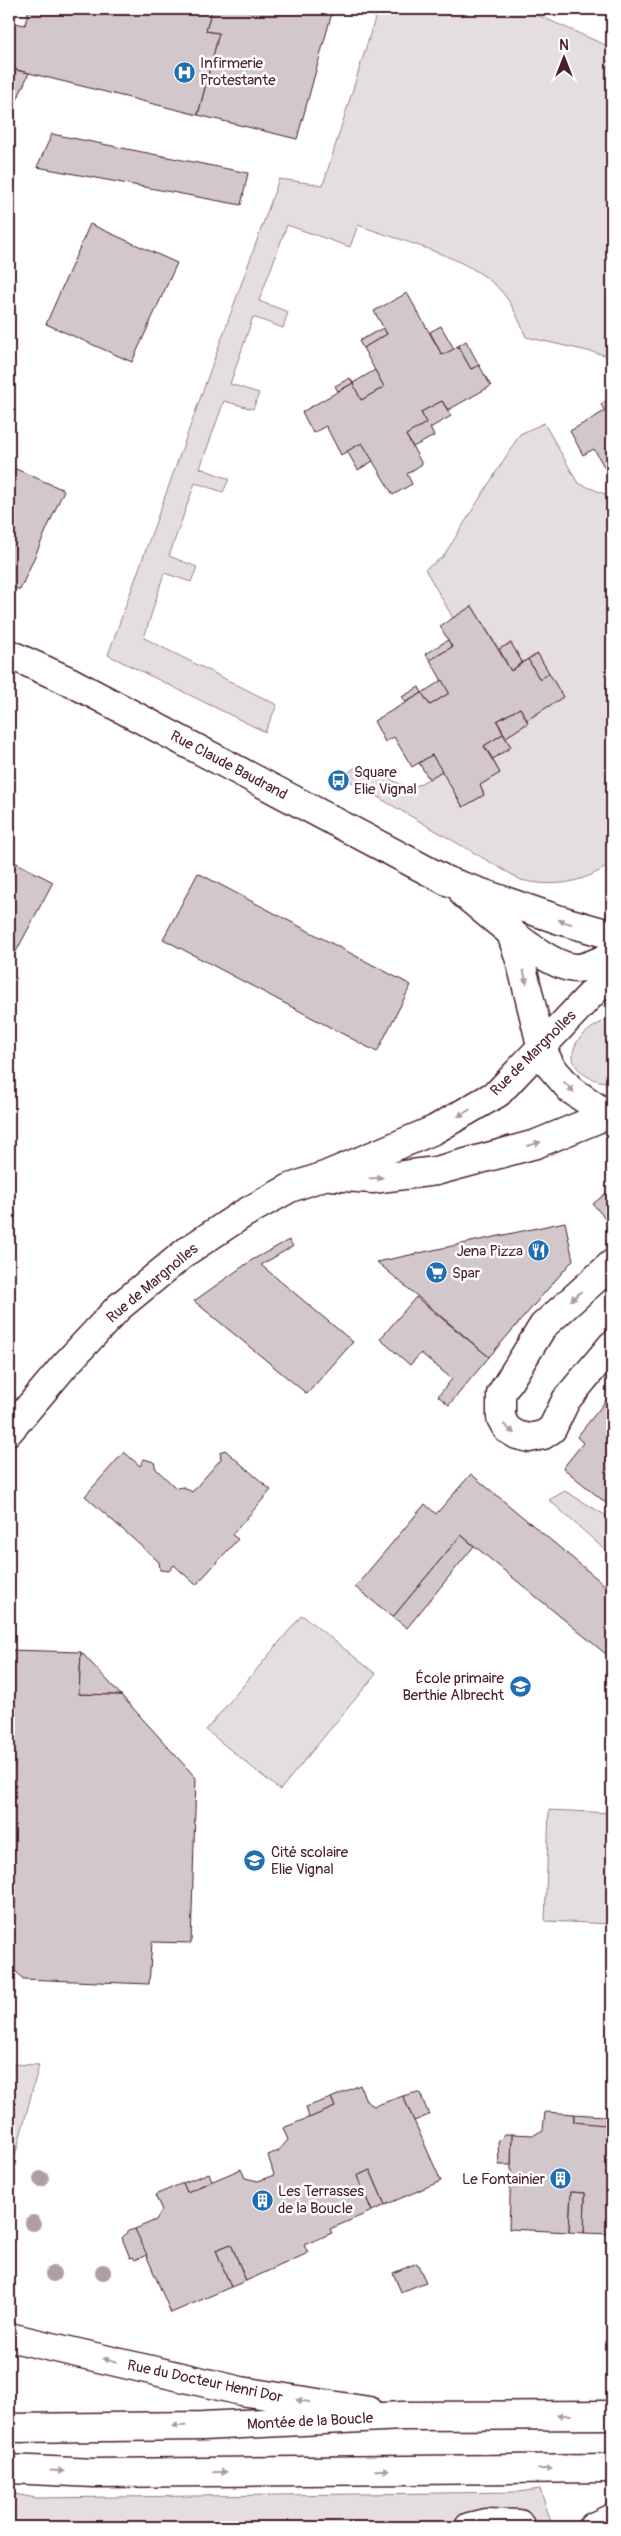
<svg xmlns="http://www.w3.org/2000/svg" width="621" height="2536" viewBox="0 0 621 2536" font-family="Pangolin,sans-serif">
	<rect width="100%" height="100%" fill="#fff"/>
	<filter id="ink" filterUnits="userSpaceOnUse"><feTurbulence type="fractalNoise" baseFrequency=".02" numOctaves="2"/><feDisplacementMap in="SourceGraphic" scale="10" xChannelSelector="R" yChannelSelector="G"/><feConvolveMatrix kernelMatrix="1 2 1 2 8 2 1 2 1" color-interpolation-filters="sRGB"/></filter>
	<g filter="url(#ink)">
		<!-- green -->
		<g fill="#e5dee0" stroke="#987e86">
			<path d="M378,9H524L612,48V350L605,355L526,337C518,317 509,296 492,282C460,255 398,240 358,225L350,247L287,225L259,301L288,312L283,328L253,317L230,384L259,393L253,409L224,401L200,468L229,479L223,492L195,483L169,556L197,567L191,582L164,573L144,638L277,705L265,732L108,655L279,179L323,185Z"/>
			<path d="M544,423L578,483L612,497V863C584,883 555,888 521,880L343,777L358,765L411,789L442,771L463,807L484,795L480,785L500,773L493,759L511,747L506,737L528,723L527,720L563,697L538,654L522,662L511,643L499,649L472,606L453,618L425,569L443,557L520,434Z"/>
			<path d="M612,1017V1082C591,1084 562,1066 577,1042C585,1030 600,1023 612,1017Z"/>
			<path d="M565,1491L610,1518L612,1516V1556L549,1500Z"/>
			<path d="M302,1615L376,1674L280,1790L206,1730Z"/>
			<path d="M549,1810L612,1813V1924L545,1921Z"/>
			<path d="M9,2064L39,2065L9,2179Z"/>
			<path d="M540,2489L552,2525L549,2527H9V2493L36,2498L519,2492Z"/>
		</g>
		<!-- building -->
		<g fill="#d2c7cb" stroke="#4a1f2b">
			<path d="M29,9H212L206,31L219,33L198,115L9,68V22L25,25Z"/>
			<path d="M212,9H333L297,139L198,115L219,33L206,31Z"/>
			<path d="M15,70L29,73L9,118V85Z"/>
			<path d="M52,134L248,173L241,205L37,167Z"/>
			<path d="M90,224L177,263L132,362L46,324Z"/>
			<path d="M407,293L442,355L458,346L471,369L479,365L491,386L448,410L442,401L421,412L426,423L406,435L422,464L407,474L412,484L393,495L362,443L341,455L326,426L313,433L302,412L353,383L361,400L384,387L363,348L387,334L374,311Z"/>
			<path d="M441,326L454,349L442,355L430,332Z"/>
			<path d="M383,328L387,334L363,348L359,341Z"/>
			<path d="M466,341L479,365L471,369L458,346Z"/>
			<path d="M375,370L384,387L361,400L353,383Z"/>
			<path d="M350,378L353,383L338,391L335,386Z"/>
			<path d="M612,397V407L605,412L601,404Z"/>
			<path d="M442,401L451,416L430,428L434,436L413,447L406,435L426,423L421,412Z"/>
			<path d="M612,407V476L610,477L594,449L583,455L570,431Z"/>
			<path d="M362,443L373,461L358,470L347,451Z"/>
			<path d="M9,466L64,490L20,590L9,585Z"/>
			<path d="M472,606L511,671L528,659L540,680L549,673L563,697L527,720L520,708L497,721L503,734L484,746L500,773L480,785L484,795L463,807L432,755L412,767L394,737L385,742L374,721L422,693L430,705L449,693L430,660L452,647L440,626Z"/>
			<path d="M448,640L452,647L430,660L425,654Z"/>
			<path d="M511,643L522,662L511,671L499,649Z"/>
			<path d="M538,654L549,673L540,680L528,659Z"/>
			<path d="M442,680L449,693L430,705L422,693Z"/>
			<path d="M419,687L422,693L406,702L402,697Z"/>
			<path d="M520,708L528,723L506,737L497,721Z"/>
			<path d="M503,734L511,747L493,759L484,746Z"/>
			<path d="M432,755L442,771L429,779L419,763Z"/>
			<path d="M9,859L53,882L9,965Z"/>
			<path d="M198,873L411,985L377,1052L163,939Z"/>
			<path d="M612,1188V1227L593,1204Z"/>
			<path d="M565,1222L573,1260L489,1357L377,1262Z"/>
			<path d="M289,1240L293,1246L261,1265L353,1342L307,1394L194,1301L252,1260Z"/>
			<path d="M416,1297L489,1357L449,1405L438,1396L452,1379L421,1353L410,1365L380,1339Z"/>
			<path d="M612,1393V1505L611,1507L563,1468L583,1443L577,1437Z"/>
			<path d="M225,1450L271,1490L232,1535L238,1539L196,1585L174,1565L169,1571L160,1570L159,1562L85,1496L124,1452L140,1466L144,1459L154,1462L156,1469L176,1488L184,1487L192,1492L221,1459L220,1452Z"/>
			<path d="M471,1474L612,1591V1659L461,1535L393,1617L355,1587L425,1504L436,1514Z"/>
			<path d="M461,1535L474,1546L407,1628L393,1617Z"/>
			<path d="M9,1650L81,1652L79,1694L121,1695L196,1778L191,1943L152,1942L149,1984L23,1979L9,1964Z"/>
			<path d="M81,1652L121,1695L79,1694Z"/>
			<path d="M360,2085L366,2101L374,2106L403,2096L441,2181L385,2205L370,2170L357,2176L372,2211L330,2229L332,2233L304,2245L308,2253L246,2281L231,2244L216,2250L231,2287L171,2313L135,2229L156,2220L162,2210L155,2195L183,2183L187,2192L241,2169L245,2178L258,2181L274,2175L268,2155L278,2151L288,2140L283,2128L335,2107L331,2098Z"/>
			<path d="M413,2093H420L429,2115L414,2121L403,2096Z"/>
			<path d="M331,2098L335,2107L309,2118L306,2107Z"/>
			<path d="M545,2112L574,2114V2122L612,2125V2234L584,2233L585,2193L571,2192L569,2232L509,2229L512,2134L534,2135L543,2130Z"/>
			<path d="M574,2114L605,2116V2125L574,2122Z"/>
			<path d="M505,2134H512L511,2165H499L498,2141Z"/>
			<path d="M370,2170L385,2205L372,2211L357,2176Z"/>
			<path d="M209,2173L212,2181L187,2192L183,2183Z"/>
			<path d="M571,2192L585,2193L584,2233L569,2232Z"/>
			<path d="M135,2229L147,2255L135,2260L133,2257L130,2258L122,2238L128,2231Z"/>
			<path d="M231,2244L246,2281L231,2287L216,2250Z"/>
			<path d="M417,2263L426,2282L401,2292L393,2273Z"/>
		</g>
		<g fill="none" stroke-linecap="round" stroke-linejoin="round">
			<defs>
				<g id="minor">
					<path d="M9,654L71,682L447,881L560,920L612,935"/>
					<path d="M464,894C488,913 547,968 576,968C588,968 602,960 612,955"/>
					<path d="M510,930L521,963L542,1049L551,1067L571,1090L608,1115"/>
					<path d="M331,1176L372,1179L436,1171L536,1144L612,1113"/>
					<path d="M612,1264L543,1326L501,1394V1418L507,1429L517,1435L529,1438L543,1435L552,1429L566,1400L612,1345"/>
					<path d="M9,1431L64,1366L119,1307L187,1251L243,1214L290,1188L327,1175L434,1130L498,1093L598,987L612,965"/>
					<path d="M9,2337L241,2391L369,2411"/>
					<path d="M469,2527L485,2523L519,2524L521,2527"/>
					<path d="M593,2527L612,2518"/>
				</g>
				<g id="major">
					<path d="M9,2428L203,2426L403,2416L612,2415"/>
					<path d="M9,2469L95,2473L612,2468"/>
				</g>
			</defs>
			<!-- minor casing -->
			<use href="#minor" stroke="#4a1f2b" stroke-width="31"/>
			<!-- major casing -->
			<use href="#major" stroke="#4a1f2b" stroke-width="31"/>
			<!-- minor -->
			<use href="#minor" stroke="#fff" stroke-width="28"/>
			<!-- major -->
			<use href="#major" stroke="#fff" stroke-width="28"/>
		</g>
		<!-- trees -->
		<g fill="#b19ea3">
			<circle cx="41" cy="2179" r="8"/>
			<circle cx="33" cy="2223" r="8"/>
			<circle cx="103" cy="2272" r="8"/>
			<circle cx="53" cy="2274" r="8"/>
		</g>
		<!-- one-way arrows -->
		<defs><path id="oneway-solid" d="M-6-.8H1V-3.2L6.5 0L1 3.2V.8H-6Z" transform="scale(1.25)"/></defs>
		<g fill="#ae9aa0">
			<use href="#oneway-solid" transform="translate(565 922) rotate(-163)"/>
			<use href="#oneway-solid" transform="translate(525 977) rotate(77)"/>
			<use href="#oneway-solid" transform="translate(569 1087) rotate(45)"/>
			<use href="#oneway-solid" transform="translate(464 1113) rotate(150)"/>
			<use href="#oneway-solid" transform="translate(534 1144) rotate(-17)"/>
			<use href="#oneway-solid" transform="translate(376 1178) rotate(-4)"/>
			<use href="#oneway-solid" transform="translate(576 1296) rotate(139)"/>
			<use href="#oneway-solid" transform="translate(509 1429) rotate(41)"/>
			<use href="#oneway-solid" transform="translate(110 2360) rotate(-167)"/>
			<use href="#oneway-solid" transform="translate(303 2401) rotate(-170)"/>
			<use href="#oneway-solid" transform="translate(564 2415) rotate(180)"/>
			<use href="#oneway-solid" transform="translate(179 2426) rotate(179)"/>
			<use href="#oneway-solid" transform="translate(545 2469) rotate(-1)"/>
			<use href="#oneway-solid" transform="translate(382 2470) rotate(-1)"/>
			<use href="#oneway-solid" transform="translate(57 2471) rotate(3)"/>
			<use href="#oneway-solid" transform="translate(220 2472) rotate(-1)"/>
		</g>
	</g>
	<!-- icons -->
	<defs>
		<symbol id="hospital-disc" viewBox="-11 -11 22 22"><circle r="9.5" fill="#1f6fb2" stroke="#fff"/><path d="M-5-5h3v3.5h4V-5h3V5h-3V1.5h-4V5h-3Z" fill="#fff"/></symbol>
		<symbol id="bus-disc" viewBox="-11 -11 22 22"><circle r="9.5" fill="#1f6fb2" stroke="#fff"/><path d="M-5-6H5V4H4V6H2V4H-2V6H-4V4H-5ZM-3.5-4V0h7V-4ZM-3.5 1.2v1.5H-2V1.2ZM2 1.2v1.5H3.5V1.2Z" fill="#fff"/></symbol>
		<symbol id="restaurant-disc" viewBox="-11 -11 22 22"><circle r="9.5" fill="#1f6fb2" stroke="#fff"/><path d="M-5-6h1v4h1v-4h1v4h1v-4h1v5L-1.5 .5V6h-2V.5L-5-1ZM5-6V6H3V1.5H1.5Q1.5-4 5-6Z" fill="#fff"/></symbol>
		<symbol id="supermarket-disc" viewBox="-11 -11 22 22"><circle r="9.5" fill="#1f6fb2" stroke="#fff"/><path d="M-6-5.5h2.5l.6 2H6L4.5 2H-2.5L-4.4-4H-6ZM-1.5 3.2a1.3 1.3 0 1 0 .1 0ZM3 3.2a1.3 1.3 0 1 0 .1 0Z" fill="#fff"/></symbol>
		<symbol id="school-disc" viewBox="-11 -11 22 22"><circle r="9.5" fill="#1f6fb2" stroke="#fff"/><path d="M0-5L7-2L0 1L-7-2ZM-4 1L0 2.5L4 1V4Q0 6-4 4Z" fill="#fff"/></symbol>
		<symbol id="building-disc" viewBox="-11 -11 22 22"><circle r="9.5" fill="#1f6fb2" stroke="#fff"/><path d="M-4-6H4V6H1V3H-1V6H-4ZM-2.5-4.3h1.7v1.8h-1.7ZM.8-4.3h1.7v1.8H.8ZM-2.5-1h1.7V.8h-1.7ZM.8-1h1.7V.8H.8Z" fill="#fff"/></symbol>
	</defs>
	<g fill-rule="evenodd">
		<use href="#hospital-disc" x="172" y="60" width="25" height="25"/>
		<use href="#bus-disc" x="326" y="768" width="25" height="25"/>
		<use href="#restaurant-disc" x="526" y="1238" width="25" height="25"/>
		<use href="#supermarket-disc" x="424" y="1260" width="25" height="25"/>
		<use href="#school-disc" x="508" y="1674" width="25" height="25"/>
		<use href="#school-disc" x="242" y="1848" width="25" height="25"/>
		<use href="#building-disc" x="548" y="2166" width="25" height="25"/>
		<use href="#building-disc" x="250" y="2188" width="25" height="25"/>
	</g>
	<g text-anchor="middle" stroke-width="5" stroke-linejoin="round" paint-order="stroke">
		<!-- poi labels -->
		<g font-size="15" fill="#4a1f2b" stroke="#fff" text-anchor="start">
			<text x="200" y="68">Infirmerie<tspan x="200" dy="17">Protestante</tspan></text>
			<text x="354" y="777">Square<tspan x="354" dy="17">Elie Vignal</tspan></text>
			<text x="523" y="1256" text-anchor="end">Jena Pizza</text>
			<text x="452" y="1278">Spar</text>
			<text x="504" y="1683" text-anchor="end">École primaire<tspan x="504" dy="17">Berthie Albrecht</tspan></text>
			<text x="271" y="1857">Cité scolaire<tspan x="271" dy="17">Elie Vignal</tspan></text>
			<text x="545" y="2184" text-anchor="end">Le Fontainier</text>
			<text x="278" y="2196">Les Terrasses<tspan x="278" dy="17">de la Boucle</tspan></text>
		</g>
		<!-- street labels -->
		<g font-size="15" fill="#4a1f2b" stroke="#fff">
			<text transform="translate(229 765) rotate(28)" y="5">Rue Claude Baudrand</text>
			<text transform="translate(533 1053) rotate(-45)" y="5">Rue de Margnolles</text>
			<text transform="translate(152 1283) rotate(-40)" y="5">Rue de Margnolles</text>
			<text transform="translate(205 2381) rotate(12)" y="5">Rue du Docteur Henri Dor</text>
			<text transform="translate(310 2421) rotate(-3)" y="5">Montée de la Boucle</text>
		</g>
	</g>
	<!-- margin -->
	<rect width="621" height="2536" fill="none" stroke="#fff" stroke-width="30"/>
	<rect x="15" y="15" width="591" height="2506" fill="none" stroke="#4a1f2b" stroke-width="2" filter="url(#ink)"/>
	<!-- north arrow -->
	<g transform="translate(564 58)" stroke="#ffffff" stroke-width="4" paint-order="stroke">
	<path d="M0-4L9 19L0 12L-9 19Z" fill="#4a1f2b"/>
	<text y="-8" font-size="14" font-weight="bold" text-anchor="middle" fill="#4a1f2b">N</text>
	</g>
</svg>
